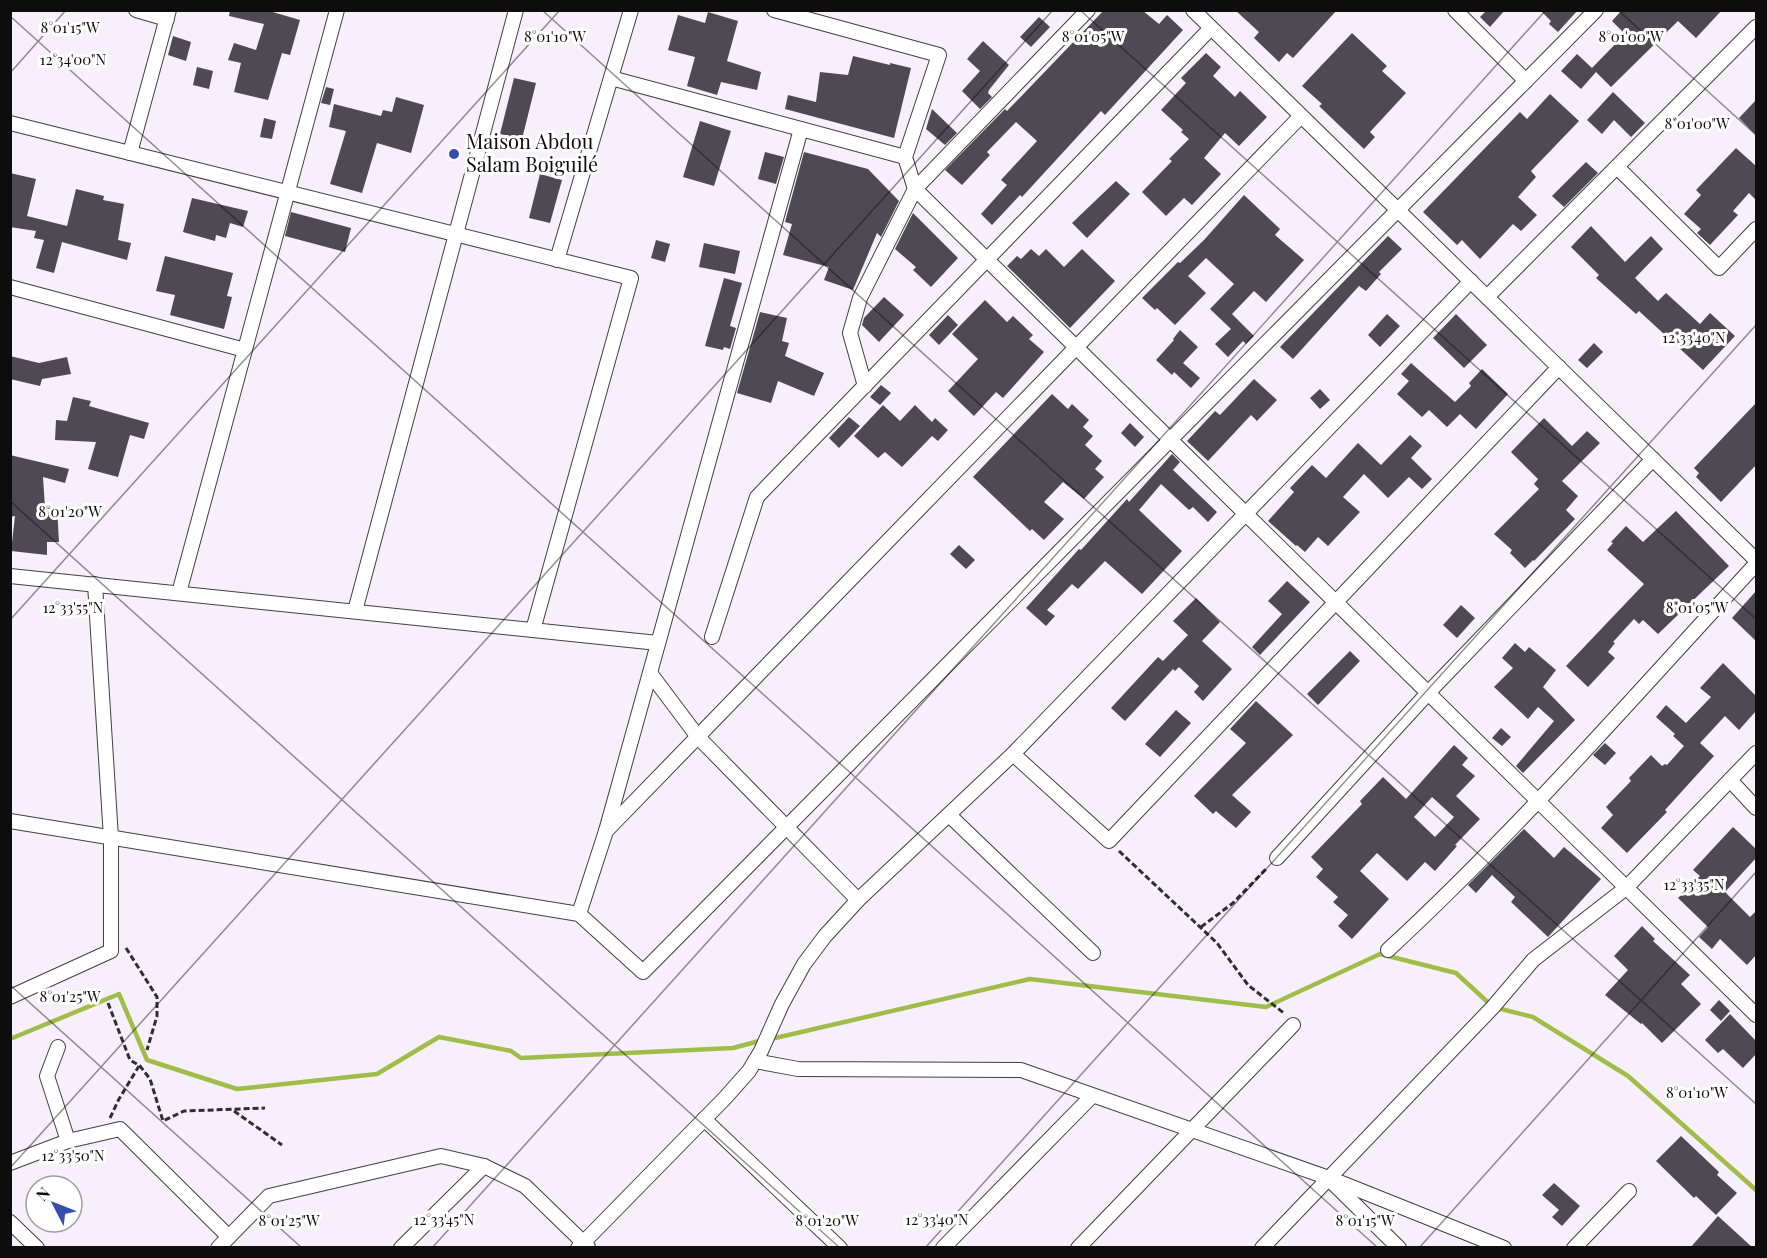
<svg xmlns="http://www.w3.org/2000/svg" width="1767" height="1258" viewBox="0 0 1767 1258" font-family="'Playfair Display',serif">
	<rect width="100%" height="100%" fill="#f8effd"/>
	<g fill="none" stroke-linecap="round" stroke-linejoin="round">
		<!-- stream -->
		<g stroke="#a1bd49" stroke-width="4.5">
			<path d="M10,1039L119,994L147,1060L237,1089L377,1074L439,1037L511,1051L521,1058L733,1048L763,1040"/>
			<path d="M771,1039L1030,979L1266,1007L1380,954L1456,973L1493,1007L1533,1017L1628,1076L1756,1190"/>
		</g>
	</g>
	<!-- building -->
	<g fill="#4d4a54" fill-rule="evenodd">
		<path d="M230,10H266L300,20L290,55L282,53L268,100L234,92L241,63L228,60L234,43L256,50L264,24L229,16Z"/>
		<path d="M1104,10H1142L1159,24L1167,15L1183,30L1105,115L1101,111L1022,197L1020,195L992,225L981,214L1007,185L1001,180L1037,141L1016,122L987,152L990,155L962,185L945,170L1005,109L1007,111Z"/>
		<path d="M1235,10H1337L1293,58L1287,53L1279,62L1254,38L1259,32Z"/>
		<path d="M1487,10H1505L1490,27L1480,17Z"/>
		<path d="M1540,10H1578L1558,32L1549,24L1551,21Z"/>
		<path d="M1622,10H1722L1696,38L1678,21L1611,87L1596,72L1581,89L1561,71L1577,54L1592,68L1625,34L1612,21Z"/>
		<path d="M708,12L738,21L727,61L761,72L757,90L721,82L717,95L687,86L695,57L668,50L678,15L705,23Z"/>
		<path d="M1039,17L1050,27L1031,47L1020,37Z"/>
		<path d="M1352,33L1387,66L1382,71L1406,93L1370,132L1375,137L1364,149L1319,106L1322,104L1302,86Z"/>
		<path d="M173,36L191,42L186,61L168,55Z"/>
		<path d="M983,41L1009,65L989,90L988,93L992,97L980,109L962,91L980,71L967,59Z"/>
		<path d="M1206,53L1221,67L1213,76L1235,97L1240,91L1267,117L1239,146L1225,133L1204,158L1221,174L1192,205L1184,198L1166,216L1142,192L1172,161L1169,159L1189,139L1181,132L1183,130L1161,110L1186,83L1181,78Z"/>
		<path d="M853,56L890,65V63L911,68L894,138L785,109L788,95L816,102L820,72L848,75Z"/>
		<path d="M197,67L213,71L209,89L193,85Z"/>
		<path d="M514,78L536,83L522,139L500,134Z"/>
		<path d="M326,87L334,89L330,105L321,103Z"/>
		<path d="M1613,92L1645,123L1631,137L1614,120L1602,134L1587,120Z"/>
		<path d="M1550,94L1579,121L1531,171L1536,177L1518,197L1537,215L1521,231L1513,224L1480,259L1462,240L1457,245L1423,212L1520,112L1527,119Z"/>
		<path d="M396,97L424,105L411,153L377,143L362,193L330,184L346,131L329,127L334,104L381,116L383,110L392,112Z"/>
		<path d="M1756,100V135L1739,118Z"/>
		<path d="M932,109L957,133L945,145L926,129Z"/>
		<path d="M264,118L276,121L272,139L260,137Z"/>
		<path d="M700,121L731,131L714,186L683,177Z"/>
		<path d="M1736,148L1756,166V200L1749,193L1733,211L1738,215L1710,245L1697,233L1701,229L1684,214L1701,195L1696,190Z"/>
		<path d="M765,152L784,157L776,184L758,179Z"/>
		<path d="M804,152L868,169L899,201L881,237L877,233L853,290L824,280L829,267L783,255L792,224L785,222Z"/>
		<path d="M1586,162L1598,173L1564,207L1552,196Z"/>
		<path d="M10,173L36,179L27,216L67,226L76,189L104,196L103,200L124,204L118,240L131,243L127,260L62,242L54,273L36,268L44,240L34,238L36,231L10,227Z"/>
		<path d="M540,174L562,180L550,223L529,218Z"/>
		<path d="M1116,181L1130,194L1087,238L1072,223Z"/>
		<path d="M1244,195L1280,229L1275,235L1304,260L1266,302L1254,291L1232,314L1254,336L1246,344L1243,341L1228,357L1215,344L1231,329L1210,309L1234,284L1206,258L1188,276L1206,293L1175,325L1157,308L1155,310L1142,298L1178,262L1180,263L1204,240Z"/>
		<path d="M192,198L248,211L243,227L230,223L226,238L216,235L215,241L183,232Z"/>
		<path d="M291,212L351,228L345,252L285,236Z"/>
		<path d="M913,213L958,258L931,287L913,270L916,267L895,249Z"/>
		<path d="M1591,226L1625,262L1651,236L1663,249L1635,278L1658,301L1666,293L1700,324L1710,313L1735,336L1703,370L1639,311L1636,314L1596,278L1599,275L1571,247Z"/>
		<path d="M1388,236L1402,249L1379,272L1381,274L1366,291L1359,286L1293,359L1280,347Z"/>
		<path d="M656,240L670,244L665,262L651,258Z"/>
		<path d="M704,243L740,251L735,274L699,267Z"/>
		<path d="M1031,249L1039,256L1046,249L1064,267L1082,249L1115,281L1070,328L1007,266L1017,256L1021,259Z"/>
		<path d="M165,256L233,273L227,296L232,297L224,329L170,315L175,295L156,291Z"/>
		<path d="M724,278L742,283L730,326L736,328L730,349L724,347L723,350L705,346Z"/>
		<path d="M884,297L904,315L879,342L862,325L864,318Z"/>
		<path d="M985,300L1007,322L1013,316L1033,335L1029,339L1044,352L1003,398L996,392L974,416L948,391L978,359L952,334Z"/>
		<path d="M760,312L787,318L782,341L789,343L785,356L824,373L814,396L778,381L771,403L737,393Z"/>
		<path d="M1387,314L1400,326L1380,347L1368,335Z"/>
		<path d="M1456,314L1487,345L1464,368L1433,338Z"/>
		<path d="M948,315L958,325L939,345L929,335Z"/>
		<path d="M1180,330L1198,347L1183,363L1200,378L1191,388L1174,372L1172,375L1156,360L1174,340L1173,339Z"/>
		<path d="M1594,343L1603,352L1587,368L1578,360Z"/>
		<path d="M10,356L39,363L67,357L71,374L42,379L40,386L10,379Z"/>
		<path d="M1411,363L1455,402L1471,386L1469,383L1482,369L1508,394L1476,429L1460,414L1447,427L1429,410L1422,417L1397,394L1409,381L1401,374Z"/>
		<path d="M1254,379L1277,400L1257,421L1251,415L1208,461L1187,441L1215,411L1220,415Z"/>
		<path d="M881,385L891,393L880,405L870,397Z"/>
		<path d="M1320,389L1330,400L1320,409L1310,398Z"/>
		<path d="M1052,394L1068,409L1072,404L1089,420L1083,427L1093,436L1085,445L1102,461L1095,469L1104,477L1084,499L1063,482L1044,502L1064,519L1044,540L1032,529L1030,531L973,477Z"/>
		<path d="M73,397L91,401L89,406L149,423L144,439L130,435L118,477L88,469L96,442L55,440L56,420L67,421Z"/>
		<path d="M1756,403V465L1721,502L1696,477L1699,473L1694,468Z"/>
		<path d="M883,405L900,421L915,405L932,422L935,418L948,430L938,441L932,436L902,467L885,452L878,458L854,436Z"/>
		<path d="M849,417L860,426L839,448L829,438Z"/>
		<path d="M1544,418L1572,446L1587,431L1600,443L1562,481L1578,496L1566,510L1575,519L1534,561L1533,560L1525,568L1510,553L1512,550L1494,534L1539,489L1534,484L1538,479L1511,452Z"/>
		<path d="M1130,423L1144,437L1135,447L1121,433Z"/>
		<path d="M1410,435L1422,446L1411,458L1432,479L1422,489L1409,477L1388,498L1364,474L1343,497L1360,512L1328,546L1318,537L1305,552L1297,545L1296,546L1268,521L1294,492L1290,488L1312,465L1326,478L1358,443L1381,465Z"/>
		<path d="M1172,454L1180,462L1173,470L1217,512L1208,522L1193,507L1189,510L1161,484L1139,510L1182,551L1142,594L1105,561L1078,589L1072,584L1047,610L1055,616L1046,626L1026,608L1079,549L1081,550L1127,499L1129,502Z"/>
		<path d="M10,455L69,469L65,483L43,477L45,508L57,507L59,542H47V555L11,551L15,516L10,517Z"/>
		<path d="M1676,511L1729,566L1658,634L1643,620L1639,624L1634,619L1613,642L1615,643L1608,652L1615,658L1588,687L1566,666L1644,584L1607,550L1613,543L1611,542L1626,526L1643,542Z"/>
		<path d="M959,545L975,560L966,569L950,554Z"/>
		<path d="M1287,581L1310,602L1260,655L1252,647L1282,614L1268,601Z"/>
		<path d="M1756,591V641L1732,618Z"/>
		<path d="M1196,598L1220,622L1202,641L1232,669L1203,701L1194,692L1199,686L1179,667L1175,671L1173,669L1125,721L1111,708L1158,657L1163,661L1188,635L1173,621Z"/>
		<path d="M1461,605L1475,618L1457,638L1443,625Z"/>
		<path d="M1515,643L1525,652L1529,647L1556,670L1543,687L1575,720L1523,773L1516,766L1554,721L1538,707L1528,719L1494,687L1513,668L1502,658Z"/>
		<path d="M1350,651L1360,661L1318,705L1307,694Z"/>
		<path d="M1723,663L1756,696V711L1739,730L1725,716L1700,743L1714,756L1665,810L1667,812L1627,853L1601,828L1613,815L1606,807L1631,781L1629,778L1651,755L1662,766L1665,764L1667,765L1684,746L1673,736L1675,734L1656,717L1666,705L1686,723L1711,697L1700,688Z"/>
		<path d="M1256,701L1293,735L1232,795L1251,812L1236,828L1216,811L1213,814L1194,796L1246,743L1230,729Z"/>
		<path d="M1176,710L1191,723L1160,757L1145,744Z"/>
		<path d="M1501,728L1511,737L1502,746L1492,738Z"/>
		<path d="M1605,743L1616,753L1605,765L1593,755Z"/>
		<path d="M1454,745L1468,758L1462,765L1475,776L1456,796L1480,819L1455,845L1457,846L1435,871L1425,862L1407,881L1377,853L1360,871L1389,899L1352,939L1338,926L1348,915L1333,902L1338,897L1316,877L1323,869L1311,857L1362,804L1360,801L1383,777L1406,799ZM1432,797L1454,817L1435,837L1414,817Z"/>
		<path d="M1733,827L1756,849V858L1725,892L1750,917L1756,911V955L1747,965L1720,939L1712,949L1699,937L1708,927L1678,898L1700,876L1693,870Z"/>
		<path d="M1524,829L1554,858L1564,847L1601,879L1548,937L1511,902L1515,897L1492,875L1476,893L1468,885Z"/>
		<path d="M1642,926L1655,939L1653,941L1690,975L1681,984L1701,1004L1662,1043L1642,1023L1641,1024L1605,995L1628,970L1614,956Z"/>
		<path d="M1719,1000L1730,1011L1721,1021L1710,1010Z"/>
		<path d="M1730,1014L1756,1041V1054L1743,1068L1723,1049L1718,1053L1705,1040Z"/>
		<path d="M1681,1136L1719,1172L1717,1175L1737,1193L1716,1215L1696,1196L1694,1198L1656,1161Z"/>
		<path d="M1554,1183L1580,1206L1562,1226L1552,1217L1559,1210L1542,1195Z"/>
		<path d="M1718,1216L1753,1248H1690Z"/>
	</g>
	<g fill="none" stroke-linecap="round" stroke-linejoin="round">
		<defs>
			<g id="minor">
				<path d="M136,10L167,19"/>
				<path d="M774,10L939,55L905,157L915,189L860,298L850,333L865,386"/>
				<path d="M1088,10L915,189L1756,1015"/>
				<path d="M1193,10L1756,560"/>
				<path d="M1455,10L1526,81"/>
				<path d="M611,78L905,157"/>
				<path d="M10,123L631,278L533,630"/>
				<path d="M130,153L169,10"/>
				<path d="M1617,167L1719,268L1756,229"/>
				<path d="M557,260L631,10"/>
				<path d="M10,287L245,350"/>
				<path d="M1487,297L1756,27"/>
				<path d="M10,576L658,643"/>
				<path d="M179,593L337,10"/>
				<path d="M355,611L516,10"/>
				<path d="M712,637L757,497L1211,28"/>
				<path d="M650,673L698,737L858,900"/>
				<path d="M1013,754L1109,841L1559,367"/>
				<path d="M1730,780L1756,808"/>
				<path d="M949,815L1093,953"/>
				<path d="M10,821L579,914L643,972L1596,10"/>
				<path d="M606,831L1301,116"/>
				<path d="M1277,858L1428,693L1653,459"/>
				<path d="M579,914L606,831L801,129"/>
				<path d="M1388,950C1519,829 1636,694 1756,564"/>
				<path d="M10,997L111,951V838L95,584"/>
				<path d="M58,1047L47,1076L68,1141"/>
				<path d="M755,1061L798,1069L1021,1070L1329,1178L1504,1248"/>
				<path d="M704,1119L840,1248"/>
				<path d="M10,1163L68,1141L120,1129L229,1237"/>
				<path d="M1334,1184L1399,1248"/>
				<path d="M10,1222L37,1248"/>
				<path d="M218,1248L269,1196L441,1156L484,1166L525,1186L588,1247"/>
				<path d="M401,1248L484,1166"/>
				<path d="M578,1248L725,1098L749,1071L761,1051L782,1004L804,964L825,936L858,900L1013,754L1471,281"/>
				<path d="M943,1248L1092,1096"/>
				<path d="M1078,1248L1293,1025"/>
				<path d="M1262,1248L1493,1007L1533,960L1626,888L1756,753"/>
				<path d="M1574,1248L1629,1191"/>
			</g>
		</defs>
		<!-- minor casing -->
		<use href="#minor" stroke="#404040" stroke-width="16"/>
		<!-- path -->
		<g stroke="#2f2f2f" stroke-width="3" stroke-dasharray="6 3" stroke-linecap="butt">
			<path d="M1119,851L1217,943L1248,985L1285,1014"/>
			<path d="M1201,927L1233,903L1267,868"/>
			<path d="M126,948L157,997V1016L147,1050"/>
			<path d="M108,1003L130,1060L140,1066L150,1079L163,1121L184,1111L265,1108"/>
			<path d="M234,1111L282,1145"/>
			<path d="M110,1118L119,1099L139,1066"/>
		</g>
		<!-- minor -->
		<use href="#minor" stroke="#fff" stroke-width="14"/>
	</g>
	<!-- ticks -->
	<path fill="none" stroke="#0d0d0d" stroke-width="1.5" stroke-opacity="0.45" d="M542,10L1756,1104M1080,10L1756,619M1618,10L1756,135M10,16L1378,1248M10,73L66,10M10,501L840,1248M10,620L560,10M10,985L302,1248M10,1168L1053,10M432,1248L1546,10M925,1248L1756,325M1419,1248L1756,872"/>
	<!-- markers -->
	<circle fill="#354eac" stroke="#fff" stroke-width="2" cx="454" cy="154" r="6"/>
	<g text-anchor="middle" stroke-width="6" stroke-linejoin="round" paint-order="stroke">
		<!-- poi labels -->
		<g font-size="20" fill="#0d0d0d" stroke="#fff" text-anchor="start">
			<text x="466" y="149">Maison Abdou<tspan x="466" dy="23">Salam Boiguilé</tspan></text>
		</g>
	</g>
	<g font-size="15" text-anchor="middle" fill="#0d0d0d" stroke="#fff" stroke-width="6" stroke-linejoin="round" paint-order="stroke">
		<text x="70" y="33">8°01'15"W</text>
		<text x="1631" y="42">8°01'00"W</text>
		<text x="555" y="42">8°01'10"W</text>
		<text x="1093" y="42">8°01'05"W</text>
		<text x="73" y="65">12°34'00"N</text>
		<text x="1697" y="129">8°01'00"W</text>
		<text x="1694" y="343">12°33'40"N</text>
		<text x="70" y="517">8°01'20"W</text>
		<text x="73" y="613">12°33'55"N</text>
		<text x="1697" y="613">8°01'05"W</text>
		<text x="1694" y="890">12°33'35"N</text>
		<text x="70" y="1002">8°01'25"W</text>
		<text x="1697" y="1098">8°01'10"W</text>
		<text x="73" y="1161">12°33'50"N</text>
		<text x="444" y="1225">12°33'45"N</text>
		<text x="937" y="1225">12°33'40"N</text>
		<text x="289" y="1226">8°01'25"W</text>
		<text x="827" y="1226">8°01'20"W</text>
		<text x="1365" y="1226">8°01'15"W</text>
	</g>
	<!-- border -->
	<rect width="1767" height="1258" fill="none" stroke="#0d0d0d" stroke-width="24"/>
	<!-- north arrow -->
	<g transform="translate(54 1204) rotate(312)"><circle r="28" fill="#ffffff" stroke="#9e9e9e" stroke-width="1.5"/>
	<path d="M0-4.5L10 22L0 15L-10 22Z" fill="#354eac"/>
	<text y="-9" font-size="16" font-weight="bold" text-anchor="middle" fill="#0d0d0d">N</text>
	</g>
</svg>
